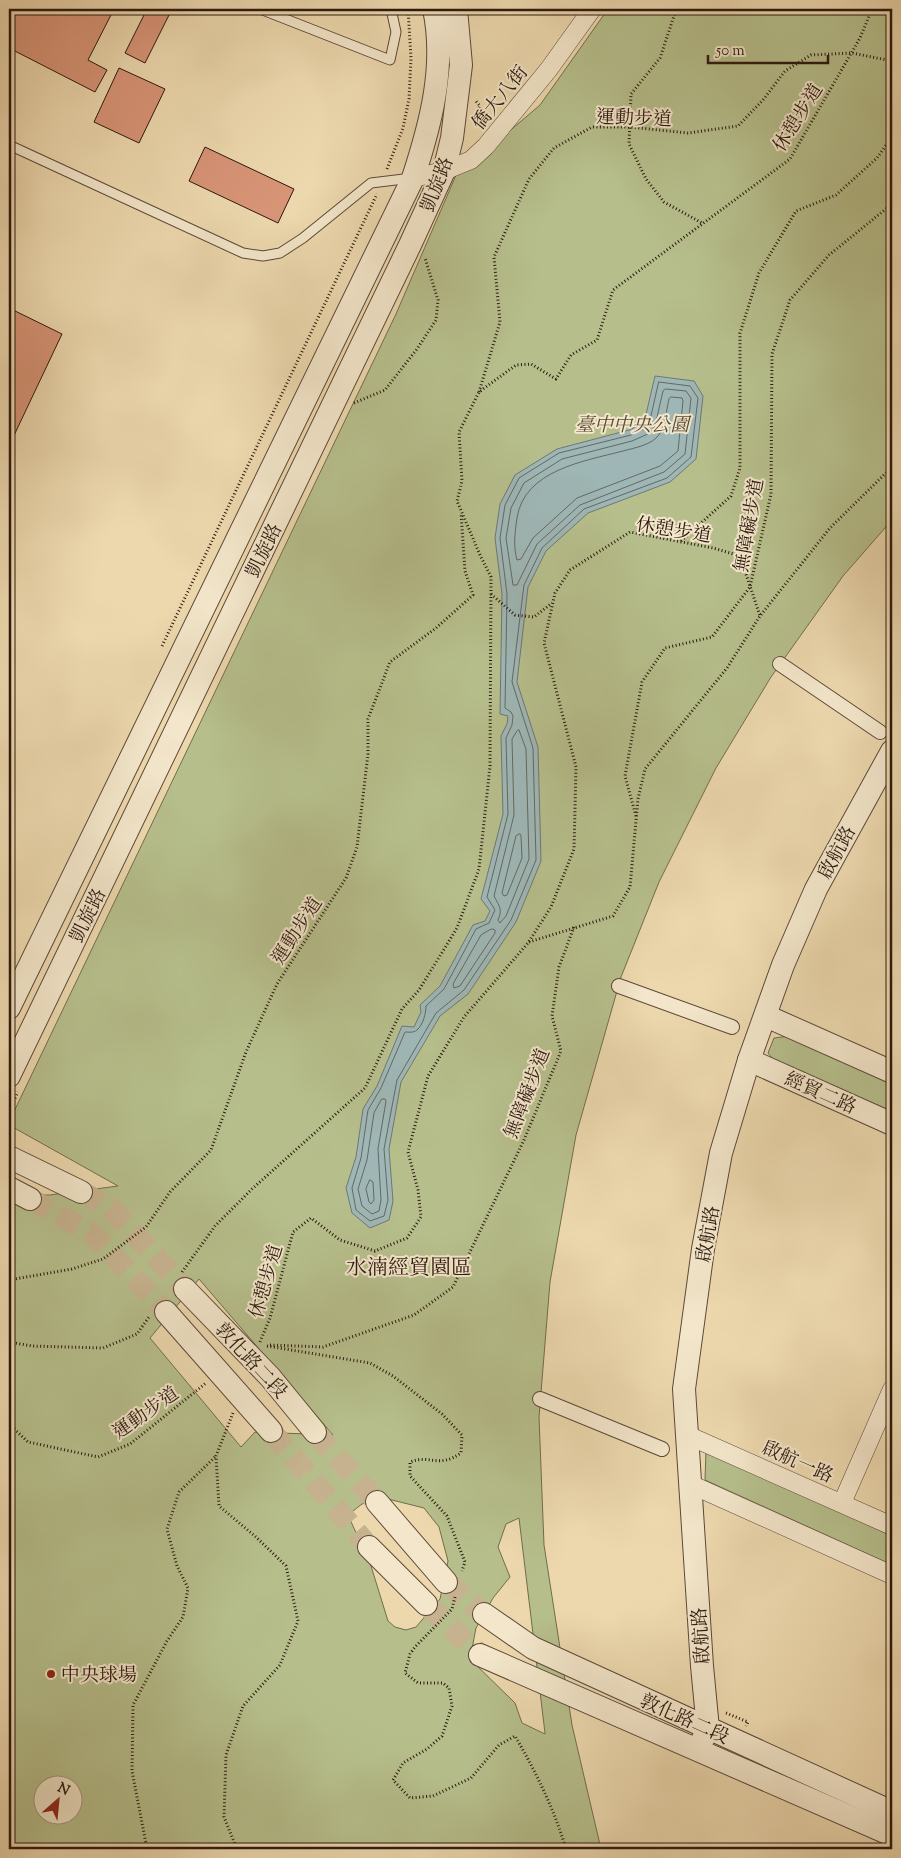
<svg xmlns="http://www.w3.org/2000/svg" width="901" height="1858" viewBox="0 0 901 1858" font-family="'Sorts Mill Goudy','Noto Serif TC',serif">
	<rect width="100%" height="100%" fill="#edd8ae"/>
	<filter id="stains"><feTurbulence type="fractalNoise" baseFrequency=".004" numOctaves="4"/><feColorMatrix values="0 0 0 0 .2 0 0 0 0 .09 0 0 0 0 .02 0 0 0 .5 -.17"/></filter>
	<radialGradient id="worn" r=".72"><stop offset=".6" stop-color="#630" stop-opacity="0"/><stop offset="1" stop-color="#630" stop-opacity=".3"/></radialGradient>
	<!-- green -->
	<g fill="#b6bf8c" stroke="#716c4e" fill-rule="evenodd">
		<path d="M608,9H892V520L843,576L771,677L716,768L659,882L621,977L576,1135L550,1282L539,1417L544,1545L572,1725L601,1849H9V1195H50L118,1186L9,1125V1122L396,314L457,173L472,163L540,105ZM199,1279L333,1435L255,1432L241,1447L150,1338ZM384,1498L424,1508L439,1527L448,1561L440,1599L416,1627L406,1630L395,1627L388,1621L371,1566L348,1515L362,1504ZM519,1518L545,1733V1734L522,1723L515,1703L470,1659L476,1628L493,1598L510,1577L498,1547L506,1524ZM42,1786H72V1816H42Z"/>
		<path d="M790,1036L892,1082V1115L777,1064L768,1053L774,1038Z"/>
		<path d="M706,1450L892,1536V1565L705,1480Z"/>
	</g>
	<!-- water -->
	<path fill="#9eb7b6" stroke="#707774" d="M655,376L694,381L703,396L696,459L670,482L588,513L546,551L528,587L517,682L538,747L541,861L516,922L468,994L440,1016L401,1082L389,1149L393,1201L389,1220L370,1228L352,1213L346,1188L356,1157L363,1109L377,1086L402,1026L414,1027L421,1012L420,1005L440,986L473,925L485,921L490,911L481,899L503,814L501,736L507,724L508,716L500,714L502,594L495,538L500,504L515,475L557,449L629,430L644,423Z"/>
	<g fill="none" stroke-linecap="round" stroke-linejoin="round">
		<!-- shore -->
		<g stroke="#656863" stroke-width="1">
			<path d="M659,382L690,386L698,398L691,457L667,478L584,509L542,548L524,585L512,682L533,748L536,860L511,920L464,990L436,1013L397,1080L384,1149L388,1200L384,1216L370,1221L356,1210L352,1188L361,1158L368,1110L381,1088L405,1032C408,1032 414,1033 417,1030C423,1025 426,1013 426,1006L444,989L476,929L489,923L495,910L487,897L508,814L506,738L512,725L513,716L511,712L505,708L507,594L500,538L505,505L519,478L559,453L631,435L646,428L649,424Z"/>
			<path d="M666,389L686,391L691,398L685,454L664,472L580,505L537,544L517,585H513L506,538L511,508L524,483L562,459L632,441L650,433L655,426L663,391Z"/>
			<path d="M671,397L682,398L683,401L678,451L660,466L577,498L533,538L521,559L517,560C513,546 515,532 517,518C524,470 585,461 623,451C634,448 651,445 658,436C666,427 666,410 669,399Z"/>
			<path d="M519,730L526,749L529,859L506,916L500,923L498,920C503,909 499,906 494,896L514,815L512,739L517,731Z"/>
			<path d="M520,834L521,836L522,858L507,895L504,896L502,893L516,836Z"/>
			<path d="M492,929L495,930V933L460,986L454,988L453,984L481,935Z"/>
			<path d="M382,1099H385L386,1101L378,1149L381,1200L379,1211L372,1214L362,1206L358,1189L367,1160L374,1113Z"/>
			<path d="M370,1180L373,1182L374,1200L371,1204L369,1202L366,1189Z"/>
		</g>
	</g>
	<!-- building -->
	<g fill="#d89477" stroke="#2c1810">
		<path d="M9,9H114L88,60L107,70L95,92L9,48Z"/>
		<path d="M147,9H156L169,15L145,63L125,53Z"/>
		<path d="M119,68L165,89L139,143L94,122Z"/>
		<path d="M205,147L294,189L278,223L189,181Z"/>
		<path d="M9,308L62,334L9,446Z"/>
	</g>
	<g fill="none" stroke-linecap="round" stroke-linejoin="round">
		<!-- tertiary-tunnel -->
		<g stroke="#c6b28e" stroke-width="22" stroke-dasharray="22 11" stroke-linecap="butt">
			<path d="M81,1192L111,1208L185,1289"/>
			<path d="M30,1199L93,1234L166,1312"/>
			<path d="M271,1431L369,1547"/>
			<path d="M315,1432L377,1502"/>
			<path d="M446,1582L484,1614"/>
			<path d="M426,1604L480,1655"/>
		</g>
		<defs>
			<g id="service">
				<path d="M260,9L390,60L396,32L391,9"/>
				<path d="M9,145L243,253L263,256L280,253L303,238L371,183L412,178"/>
			</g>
			<g id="pedestrian">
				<path d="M780,664L880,732"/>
				<path d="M619,986L732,1027"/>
				<path d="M540,1399L662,1449"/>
			</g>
			<g id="minor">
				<path d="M413,178L444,171L471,160L486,146L549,69L592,9"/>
				<path d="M687,1435L892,1526"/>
				<path d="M690,1484L892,1575"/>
				<path d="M842,1503L892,1389"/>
			</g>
			<g id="tertiary">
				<path d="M9,1008L413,178C431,123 446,66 434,9"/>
				<path d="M766,1016L892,1072"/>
				<path d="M749,1060L892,1124"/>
				<path d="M9,1076L410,245L444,171L452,138L461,65L456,9"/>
				<path d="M9,1157L81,1192"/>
				<path d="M9,1188L30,1199"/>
				<path d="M185,1289L270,1377L315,1432"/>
				<path d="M166,1312L271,1431"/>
				<path d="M377,1502L446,1582"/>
				<path d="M369,1547L426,1604"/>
				<path d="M484,1614L533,1648L892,1812"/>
				<path d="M480,1655L892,1835"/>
				<path d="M698,1749L708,1729L702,1666L684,1389L703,1249L721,1153L749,1060L783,965L816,889L892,751"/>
			</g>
		</defs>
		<!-- service casing -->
		<use href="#service" stroke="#5c4838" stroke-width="11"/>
		<!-- pedestrian casing -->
		<use href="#pedestrian" stroke="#5c4838" stroke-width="16"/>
		<!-- minor casing -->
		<use href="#minor" stroke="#5c4838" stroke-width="19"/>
		<!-- tertiary casing -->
		<use href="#tertiary" stroke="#5c4838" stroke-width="24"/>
		<!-- path -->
		<g stroke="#2c1810" stroke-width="3" stroke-dasharray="1 2.5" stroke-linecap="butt">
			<path d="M679,9L675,13L660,58L631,94L629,144L646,179L664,202L702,223"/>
			<path d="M474,117L480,106L475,100"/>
			<path d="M387,169L403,128L409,99L411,58L408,9"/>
			<path d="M479,392L500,322L494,257L529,179L554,148L592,127H630L688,133L738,126L763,100L785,71L811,55L852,53L892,61"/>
			<path d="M354,403L385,390L417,349L436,320L438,300L425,258"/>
			<path d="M681,541L731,496L740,468V333L759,273L796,211L836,195L877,158L892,137"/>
			<path d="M491,594L515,615L534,617L552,603"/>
			<path d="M162,646L377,194"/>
			<path d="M636,816L625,776L642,682L665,648L712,637L750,587L771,494L772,354L790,300L829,255L892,204"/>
			<path d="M529,942L613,916L630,887L638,799L645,769L727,668L760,616L830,528L892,467"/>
			<path d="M9,1111L18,1092"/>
			<path d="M182,1272L215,1226L252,1189L365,1088L402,1009L419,990L457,928L479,869L490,766L491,577L480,555L457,501L462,481L459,432L479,392L516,365L531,364L556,379L571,355L597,340L613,290L790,159L860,38L872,9"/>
			<path d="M9,1280L72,1269L103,1259L146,1227L170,1192L211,1150L246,1052L277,984L346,878L357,847L368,754V719L390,662L436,628L473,595L465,571L461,513"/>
			<path d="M9,1342L32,1346L103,1348L137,1334L149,1317"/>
			<path d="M260,1342L270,1318L293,1232L311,1218L340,1240L375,1251L407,1238L421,1217L418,1190L408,1152L428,1076L464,1017L528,943L551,907L574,849L576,767L544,643L555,593L570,570L630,532L713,548L740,556L760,616"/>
			<path d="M270,1345L323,1347L414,1315L453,1287L524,1140L561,1051L552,1016L559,967L574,927"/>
			<path d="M267,1346L370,1363L393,1376L442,1414L462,1435L461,1453C438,1469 430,1454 410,1462V1476L447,1516L465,1562L462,1571"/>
			<path d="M233,1413L216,1456L219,1506L256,1537L286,1566L298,1621L280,1665L243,1706L226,1755L224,1817L237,1849"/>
			<path d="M9,1424L28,1442L98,1457L130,1444L206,1383"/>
			<path d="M455,1597L452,1609L415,1647L410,1654L405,1673L418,1683H443L449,1688L452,1706L442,1736L427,1749L403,1763L393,1780L410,1798L433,1796L471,1778L499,1745L515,1736C536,1772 554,1809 566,1849"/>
			<path d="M726,1713L748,1722L746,1726"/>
			<path d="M147,1849L132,1771L133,1705L167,1641L183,1617L188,1588L177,1566L167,1529L179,1492L215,1457"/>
		</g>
		<!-- service -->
		<use href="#service" stroke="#f3e6ca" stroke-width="9"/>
		<!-- pedestrian -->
		<use href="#pedestrian" stroke="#f3e6ca" stroke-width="14"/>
		<!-- minor -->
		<use href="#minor" stroke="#f3e6ca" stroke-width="18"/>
		<!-- tertiary -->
		<use href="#tertiary" stroke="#f3e6ca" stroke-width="22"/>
	</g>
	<!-- markers -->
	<circle fill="#8f2418" stroke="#f3e6ca" stroke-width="2" cx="51" cy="1674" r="5"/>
	<g text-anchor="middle" stroke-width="4" stroke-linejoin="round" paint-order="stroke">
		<!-- street labels -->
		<g font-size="19" fill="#2c1810" stroke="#f3e6ca">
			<text transform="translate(499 97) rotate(-51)" y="7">僑大八街</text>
			<text transform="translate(634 117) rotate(2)" y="7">運動步道</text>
			<text transform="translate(797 117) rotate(-58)" y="7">休憩步道</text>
			<text transform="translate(436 184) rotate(-69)" y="7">凱旋路</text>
			<text transform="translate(748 525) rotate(-80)" y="7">無障礙步道</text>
			<text transform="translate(674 529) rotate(9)" y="7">休憩步道</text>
			<text transform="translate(263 550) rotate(-64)" y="7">凱旋路</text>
			<text transform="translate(836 852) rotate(-62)" y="7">啟航路</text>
			<text transform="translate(87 915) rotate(-64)" y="7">凱旋路</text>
			<text transform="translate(296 930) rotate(-57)" y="7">運動步道</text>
			<text transform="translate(821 1092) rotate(24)" y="7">經貿二路</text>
			<text transform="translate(526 1093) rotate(-69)" y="7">無障礙步道</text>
			<text transform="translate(707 1234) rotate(-80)" y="7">啟航路</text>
			<text transform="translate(265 1281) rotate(-74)" y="7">休憩步道</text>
			<text transform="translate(252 1360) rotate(47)" y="7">敦化路二段</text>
			<text transform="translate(145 1412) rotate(-35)" y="7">運動步道</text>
			<text transform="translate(798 1461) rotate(24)" y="7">啟航一路</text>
			<text transform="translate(700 1636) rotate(-94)" y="7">啟航路</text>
			<text transform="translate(685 1718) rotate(24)" y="7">敦化路二段</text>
		</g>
		<!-- park labels -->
		<g font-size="19" font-style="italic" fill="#554a35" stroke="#f3e6ca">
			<text x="632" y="431">臺中中央公園</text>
		</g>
		<!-- poi labels -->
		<g font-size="19" fill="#2c1810" stroke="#f3e6ca" text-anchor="start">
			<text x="61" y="1681">中央球場</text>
		</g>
		<!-- quarter labels -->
		<g font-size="21" fill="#2c1810" stroke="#f3e6ca">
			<text x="409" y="1274">水湳經貿園區</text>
		</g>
	</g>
	<!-- margin -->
	<rect width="901" height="1858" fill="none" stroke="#edd8ae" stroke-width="30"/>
	<rect x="10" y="10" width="881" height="1838" fill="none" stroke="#2c1810" stroke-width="2.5"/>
	<rect x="15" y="15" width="871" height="1828" fill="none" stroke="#2c1810"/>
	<!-- north arrow -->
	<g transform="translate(58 1800) rotate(27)"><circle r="24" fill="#f3e6ca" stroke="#a39480"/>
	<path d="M0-4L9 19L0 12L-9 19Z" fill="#8f2418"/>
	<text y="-8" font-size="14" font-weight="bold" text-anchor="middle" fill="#2c1810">N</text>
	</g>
	<!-- scale -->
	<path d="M708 55v8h120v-8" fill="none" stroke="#2c1810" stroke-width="2.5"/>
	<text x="716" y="55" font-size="15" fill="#2c1810" stroke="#f3e6ca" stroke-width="4" paint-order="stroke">50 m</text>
	<rect width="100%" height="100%" filter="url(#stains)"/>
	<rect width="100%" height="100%" fill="url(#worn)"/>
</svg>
